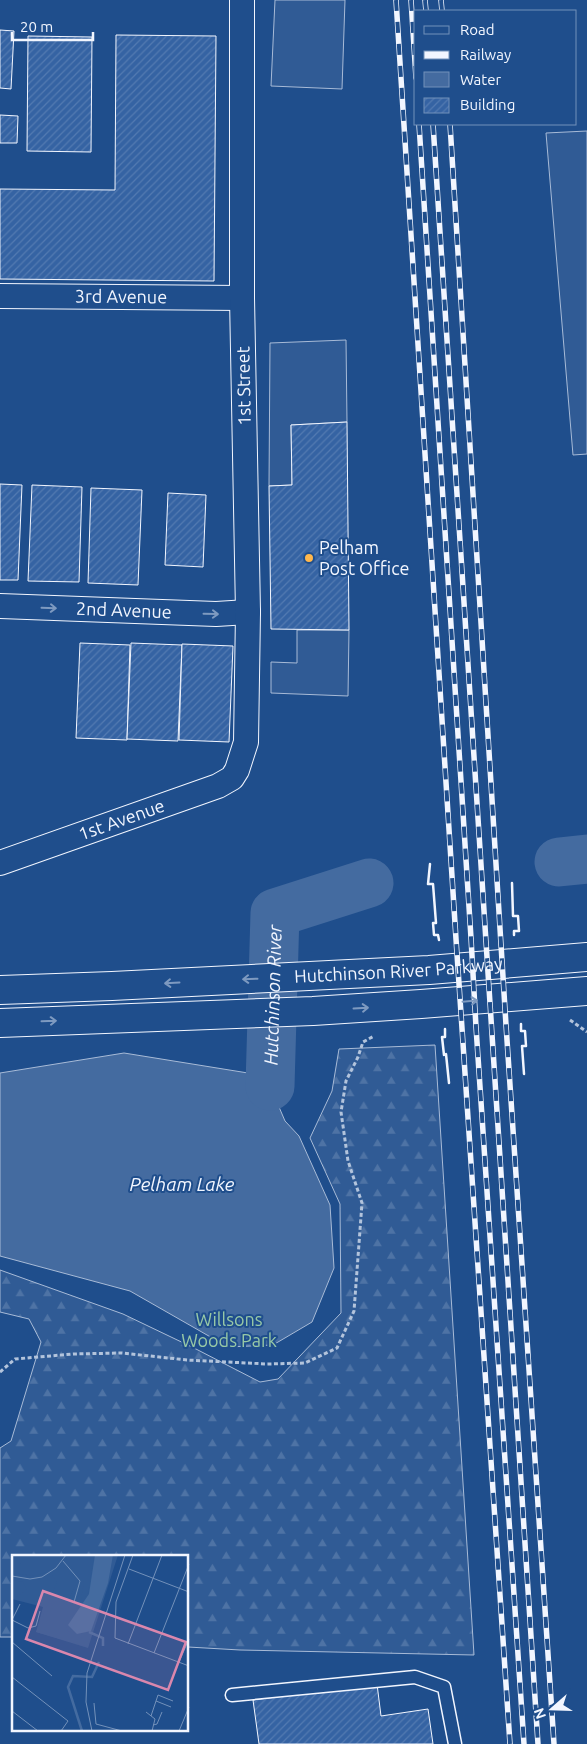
<svg xmlns="http://www.w3.org/2000/svg" width="587" height="1744" viewBox="0 0 587 1744" font-family="Ubuntu,sans-serif">
	<defs>
		<pattern id="forest-firs" width="22" height="20" patternUnits="userSpaceOnUse" patternTransform="scale(1.25)"><rect width="22" height="20" fill="#305b95"/><path d="M5 1l3.5 6h-7zM16 11l3.5 6h-7z" fill="#4e73a5"/></pattern>
		<pattern id="building-hatch" width="6" height="6" patternUnits="userSpaceOnUse" patternTransform="scale(1.25)"><rect width="6" height="6" fill="#3563a3"/><path d="M-1 1l2-2M0 6l6-6M5 7l2-2" fill="none" stroke="#537ab1"/></pattern>
	</defs>
	<rect width="100%" height="100%" fill="#1f4e8c"/>
	<!-- built -->
	<g fill="#305b95" stroke="#a8bbd7">
		<path d="M275,0H345L342,89L271,86Z"/>
		<path d="M587,131V454L573,455L546,133Z"/>
		<path d="M346,340L347,422L291,425L292,485L269,486L270,343Z"/>
		<path d="M297,630H349L348,696L271,693V662L297,663Z"/>
	</g>
	<!-- forest -->
	<path fill="url(#forest-firs)" stroke="#a8bbd7" d="M435,1045L474,1655L240,1650L188,1647V1556H14V1637H0V1448L11,1441L41,1342L29,1319L0,1312V1270L123,1314L194,1348L260,1382L278,1379L341,1313L340,1204L310,1138L332,1091L339,1049Z"/>
	<!-- water -->
	<path fill="#446ba0" stroke="#a8bbd7" d="M124,1053L248,1073L270,1086L285,1121L299,1136L330,1205L334,1268L312,1322L273,1345L228,1347L130,1291L0,1256V1073Z"/>
	<g fill="none" stroke-linecap="round" stroke-linejoin="round">
		<!-- river -->
		<g stroke="#446ba0" stroke-width="49">
			<path d="M559,862L587,859"/>
			<path id="s1" d="M270,1086L275,913L369,883"/>
		</g>
	</g>
	<!-- building -->
	<g fill="url(#building-hatch)" stroke="#f2f6ff">
		<path d="M0,30L14,31L11,89L0,88Z"/>
		<path d="M116,35L216,36L214,281L0,279V189L115,190Z"/>
		<path d="M28,36L92,37L91,152L27,151Z"/>
		<path d="M0,115L18,116L17,143H0Z"/>
		<path d="M347,422L349,630L271,629L269,486L292,485L291,425Z"/>
		<path d="M0,484L22,485L18,580H0Z"/>
		<path d="M32,485L82,487L79,582L28,581Z"/>
		<path d="M91,488L142,490L138,585L88,583Z"/>
		<path d="M168,493L206,495L203,567L165,565Z"/>
		<path d="M80,643L130,645L127,740L76,738Z"/>
		<path d="M131,643L182,645L178,741L127,739Z"/>
		<path d="M182,644L233,646L229,742L179,740Z"/>
		<path d="M377,1684L381,1716L428,1709L433,1744H259L253,1700Z"/>
	</g>
	<g fill="none" stroke-linecap="round" stroke-linejoin="round">
		<defs>
			<path id="service" d="M232,1695L415,1677L444,1687L455,1744"/>
			<g id="minor">
				<path id="s2" d="M0,296L242,298"/>
				<path id="s3" d="M0,606L216,614L248,612"/>
				<path id="s4" d="M0,863L218,786L232,778L237,770L246,742L248,612L242,298V0"/>
			</g>
			<g id="motorway">
				<path id="s5" d="M0,990L112,986L429,970L587,957"/>
				<path d="M0,1023L313,1011L421,1004L587,991"/>
			</g>
		</defs>
		<!-- service casing -->
		<use href="#service" stroke="#f2f6ff" stroke-width="15"/>
		<!-- minor casing -->
		<use href="#minor" stroke="#f2f6ff" stroke-width="26"/>
		<!-- motorway casing -->
		<use href="#motorway" stroke="#f2f6ff" stroke-width="30"/>
		<!-- path -->
		<g stroke="#b3c4dc" stroke-width="3" stroke-dasharray="4 2.5" stroke-linecap="butt">
			<path d="M570,1020L587,1032"/>
			<path d="M0,1372L15,1359L73,1354L122,1353L187,1360L267,1364L305,1363L337,1348L354,1311L362,1203L348,1161L341,1112L346,1081L358,1057L363,1042L374,1036"/>
		</g>
		<!-- service -->
		<use href="#service" stroke="#1f4e8c" stroke-width="12"/>
		<!-- minor -->
		<use href="#minor" stroke="#1f4e8c" stroke-width="24"/>
		<!-- motorway -->
		<use href="#motorway" stroke="#1f4e8c" stroke-width="28"/>
		<defs>
			<g id="rail">
				<path d="M396,0L456,939L510,1744"/>
				<path d="M411,0L416,78"/>
				<path d="M425,0L426,11"/>
				<path d="M441,0L442,11"/>
				<path d="M419,124L471,938L476,1027L524,1744"/>
				<path d="M433,124L538,1744"/>
				<path d="M450,124L506,1025L554,1744"/>
			</g>
		</defs>
		<!-- rail casing -->
		<use href="#rail" stroke="#f2f6ff" stroke-width="5.5"/>
		<!-- rail -->
		<use href="#rail" stroke="#1f4e8c" stroke-width="4" stroke-dasharray="11" stroke-linecap="butt"/>
		<!-- wall -->
		<g stroke="#f2f6ff" stroke-width="2.5">
			<path d="M430,864L428,884H433L436,923H433L434,935H438L439,940"/>
			<path d="M512,883L513,916H518L519,931H514V935"/>
			<path d="M521,1024V1031H525L526,1046H522L524,1074"/>
			<path d="M445,1029V1037H442L444,1055L446,1054L449,1083"/>
		</g>
	</g>
	<!-- one-way arrows -->
	<defs><path id="oneway-shaft" d="M-6 0H5M1.5-3L5.5 0L1.5 3" fill="none" stroke-width="1.6" stroke-linecap="round" stroke-linejoin="round" transform="scale(1.25)"/></defs>
	<g stroke="#7e9ac0">
		<use href="#oneway-shaft" transform="translate(49 608) rotate(2)"/>
		<use href="#oneway-shaft" transform="translate(211 614) rotate(1)"/>
		<use href="#oneway-shaft" transform="translate(250 979) rotate(178)"/>
		<use href="#oneway-shaft" transform="translate(172 983) rotate(177)"/>
		<use href="#oneway-shaft" transform="translate(470 1001) rotate(-5)"/>
		<use href="#oneway-shaft" transform="translate(361 1008) rotate(-3)"/>
		<use href="#oneway-shaft" transform="translate(49 1021) rotate(-2)"/>
	</g>
	<!-- markers -->
	<circle fill="#ffb74d" stroke="#1f4e8c" stroke-width="2" cx="309" cy="558" r="5"/>
	<g text-anchor="middle" stroke-width="4" stroke-linejoin="round" paint-order="stroke">
		<!-- street labels -->
		<g font-size="18" fill="#f2f6ff" stroke="#1f4e8c">
			<text dy="6" stroke="none"><textPath href="#s2" startOffset="121">3rd Avenue</textPath></text>
			<text transform="translate(244 386) rotate(-91)" y="6">1st Street</text>
			<text dy="6" stroke="none"><textPath href="#s3" startOffset="124">2nd Avenue</textPath></text>
			<text dy="6" stroke="none"><textPath href="#s4" startOffset="129">1st Avenue</textPath></text>
			<text dy="6" stroke="none"><textPath href="#s5" startOffset="399">Hutchinson River Parkway</textPath></text>
		</g>
		<!-- poi labels -->
		<g font-size="18" fill="#f2f6ff" stroke="#1f4e8c" text-anchor="start">
			<text x="319" y="554">Pelham<tspan x="319" dy="21">Post Office</tspan></text>
		</g>
		<!-- park labels -->
		<g font-size="18" fill="#97c8a6" stroke="#1f4e8c">
			<text x="229" y="1326">Willsons<tspan x="229" dy="21">Woods Park</tspan></text>
		</g>
		<!-- water labels -->
		<g font-size="19" font-style="italic" fill="#f2f6ff" stroke="#1f4e8c">
			<text dy="7" stroke="none"><textPath href="#s1" startOffset="91">Hutchinson River</textPath></text>
			<text x="182" y="1191">Pelham Lake</text>
		</g>
	</g>
	<!-- overview -->
	<g transform="translate(12 1555)">
		<rect width="176" height="176" fill="#1f4e8c"/>
		<path d="M0,0H106L76,93L24,77L31,52L0,44Z" fill="#305b95"/>
		<path d="M16,0H50L35,17L22,21L0,18ZM56,0H82L76,38L53,69L56,76L72,79L78,84L76,92L24,77L45,27L40,20L52,9L64,22V30L56,45L63,51L69,44L72,26L54,5ZM0,25L11,27L15,35L0,45Z" fill="#305b95"/>
		<path d="M83,0H101L96,28L79,76L65,79L56,70L77,39Z" fill="#446ba0"/>
		<path fill="none" stroke="#446ba0" stroke-width="2.5" d="M77,77L91,83V91M70,176L56,132L61,121L80,122L87,107"/>
		<path fill="none" stroke="#7391ba" stroke-width="1" d="M121,0L104,47L103,83L177,111M51,6L68,26L62,47M117,14L177,37M0,21L18,24L30,22L44,13L54,0M8,49L0,65L16,73L24,71L28,56M0,87L40,121M116,89L150,0M142,98L177,9M167,107L177,84M0,122L56,166L49,176M144,146L159,152M82,148L84,169L110,176M0,156L26,176M134,157L143,164L140,176M139,161L146,140L161,146M141,170L145,169L150,157M80,176L74,147L75,118L113,0M167,176L177,152"/>
		<path fill="#da87ad" fill-opacity="0.15" stroke="#da87ad" stroke-width="2.5" d="M31,36L174,87L156,135L14,84Z"/>
		<rect width="176" height="176" fill="none" stroke="#f2f6ff" stroke-width="2.5"/>
	</g>
	<!-- legend -->
	<rect x="414" y="10" width="162" height="115" fill="#1f4e8c" stroke="#7391ba"/>
	<rect x="424" y="26" width="25" height="8" fill="#1f4e8c" stroke="#7391ba"/>
	<text x="460" y="35" font-size="15" fill="#f2f6ff">Road</text>
	<rect x="424" y="51" width="25" height="8" fill="#f2f6ff" stroke="#7391ba"/>
	<text x="460" y="60" font-size="15" fill="#f2f6ff">Railway</text>
	<rect x="424" y="72" width="25" height="15" fill="#446ba0" stroke="#7391ba"/>
	<text x="460" y="85" font-size="15" fill="#f2f6ff">Water</text>
	<rect x="424" y="98" width="25" height="15" fill="url(#building-hatch)" stroke="#7391ba"/>
	<text x="460" y="110" font-size="15" fill="#f2f6ff">Building</text>
	<!-- north arrow -->
	<g transform="translate(552 1709) rotate(250)" stroke="#1f4e8c" stroke-width="4" paint-order="stroke">
	<path d="M0-4L9 19L0 12L-9 19Z" fill="#f2f6ff"/>
	<text y="-8" font-size="14" font-weight="bold" text-anchor="middle" fill="#f2f6ff">N</text>
	</g>
	<!-- scale -->
	<path d="M12 32v8h81v-8" fill="none" stroke="#f2f6ff" stroke-width="2.5"/>
	<text x="20" y="32" font-size="15" fill="#f2f6ff" stroke="#1f4e8c" stroke-width="4" paint-order="stroke">20 m</text>
</svg>
